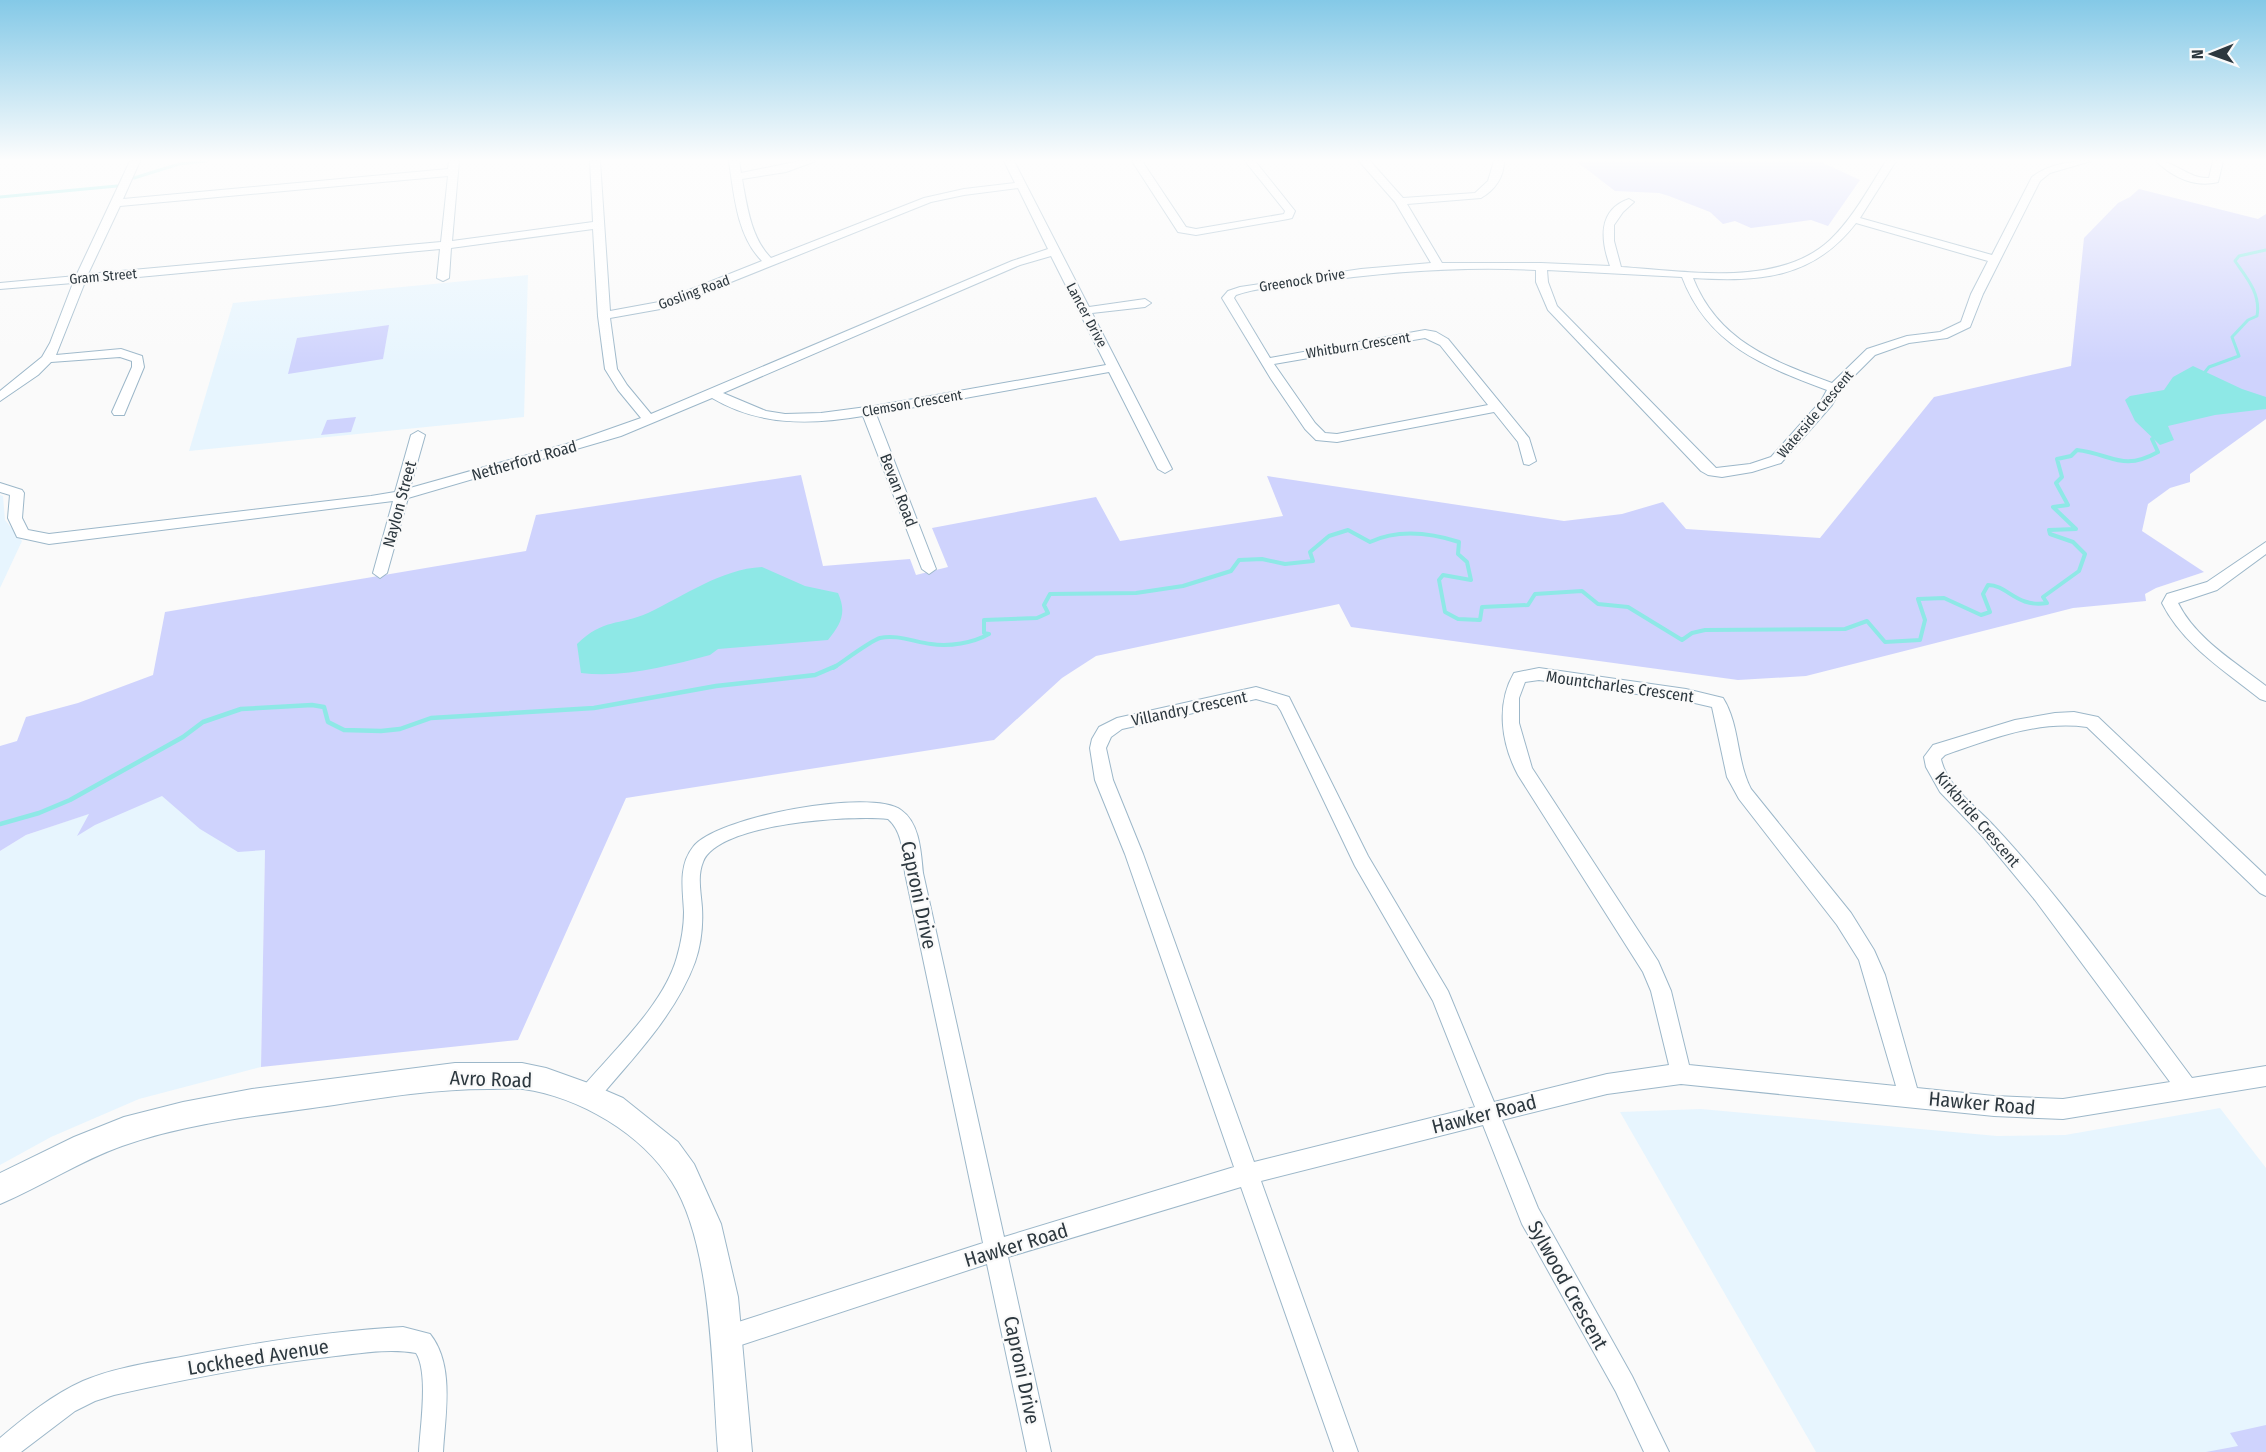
<svg xmlns="http://www.w3.org/2000/svg" width="2266" height="1452" viewBox="0 0 2266 1452" font-family="'Fira Sans Condensed',sans-serif">
	<rect width="100%" height="100%" fill="#fafafa"/>
	<!-- built -->
	<g fill="#e7f5fe">
		<path d="M528,275L524,417L189,451L233,303Z"/>
		<path d="M0,495L3,496L5,520L22,541L0,588Z"/>
		<path d="M174,785L265,850L261,1067L139,1099L51,1137L0,1165V851L26,835Z"/>
		<path d="M2220,1108L2266,1168V1452H1816L1620,1112L1701,1109L1997,1136L2065,1135Z"/>
	</g>
	<!-- green -->
	<g fill="#cfd3fd">
		<path d="M1576,161H1819L1860,180L1828,226L1811,220L1751,228L1735,221L1723,224L1710,212L1669,196L1659,193L1615,191Z"/>
		<path d="M2139,189L2258,219L2266,214V419L2190,474V482L2170,488L2148,504L2142,531L2204,572L2156,588L2145,594L2146,601L2073,608L1806,676L1738,680L1351,627L1339,604L1096,656L1062,678L994,740L626,798L518,1040L261,1067L265,850L238,852L200,829L162,796L95,825L77,836L89,814L26,835L0,851V746L17,741L26,717L78,703L153,675L165,612L526,551L536,515L801,475L823,566L910,559L916,575L948,567L932,528L1096,497L1120,541L1283,516L1267,476L1564,521L1622,514L1663,502L1686,529L1820,538L1934,397L2071,366L2084,238L2118,203L2130,197Z"/>
		<path d="M389,325L383,359L288,374L297,338Z"/>
		<path d="M356,417L351,432L321,435L327,420Z"/>
		<path d="M2266,1425V1452H2206L2238,1446L2230,1433Z"/>
	</g>
	<!-- water -->
	<g fill="#8ee8e6">
		<path d="M2193,366L2242,389L2266,397V409L2215,415L2168,426L2174,440L2160,445L2135,421L2125,400L2130,396L2164,390L2173,377Z"/>
		<path d="M762,567L805,586L838,593C847,613 841,624 828,640L718,649L710,655C668,666 625,678 581,673L577,644C604,618 618,626 648,613C684,596 721,569 762,567Z"/>
	</g>
	<g fill="none" stroke-linecap="round" stroke-linejoin="round">
		<!-- stream-far2 -->
		<g stroke="#8ee8e6" stroke-width="3">
			<path d="M134,178L179,164L207,161"/>
			<path d="M0,197L117,186"/>
			<path d="M2205,372L2209,367L2239,356L2232,337L2248,320L2257,316C2261,294 2247,278 2235,261L2239,256L2266,250"/>
		</g>
		<!-- stream-far1 -->
		<path stroke="#8ee8e6" stroke-width="4" d="M833,668C844,661 870,641 880,638C896,634 915,642 931,644C949,647 973,643 989,634L984,633V620L1037,618L1048,613L1044,605L1050,594L1136,593L1183,586L1231,571L1239,560L1262,559L1285,564L1313,561L1310,552L1329,536L1348,530L1370,542C1398,529 1431,533 1459,542L1458,554L1467,562L1471,580L1443,575L1439,580L1445,612L1458,619L1480,620L1482,607L1528,605L1535,594L1582,591L1598,604L1628,607L1682,640L1692,633L1705,630L1845,629L1867,621L1885,642L1920,640L1925,620L1918,599L1944,598L1981,615L1990,612L1983,594L1988,585C2008,585 2016,608 2047,603L2043,597L2079,571L2085,554L2073,542L2050,534L2049,530L2076,529L2053,507L2068,505L2056,483L2062,477L2057,459L2071,456L2077,450C2112,454 2122,472 2158,452L2152,439"/>
		<!-- stream -->
		<path stroke="#8ee8e6" stroke-width="4.5" d="M0,824L39,813L70,800L183,737L203,722L241,709L312,705L324,707L328,722L344,730L381,731L400,729L431,718L594,708L716,686L815,675L836,666"/>
		<defs>
			<g id="street">
				<path d="M130,161H140L123,199L448,169L449,161H459L452,241L593,222L590,161H600L610,311L659,302L762,261C737,236 734,195 729,161H739L741,173L800,161H816L786,172L742,179C747,206 751,238 771,258L924,198L964,189L1015,183L1004,161H1014L1089,307L1145,299L1151,303L1145,307L1092,313L1172,469L1165,473L1158,469L1109,372L876,414L936,569L929,574L922,569L863,416C811,425 759,426 712,398L621,436L408,498L387,573L380,578L373,573L393,501L49,544L17,537L8,518L10,495L0,492V483L22,490L24,493L22,518L28,530L49,534L371,496L395,492L411,435L418,431L425,435L410,488L570,443L641,418L618,390L605,369L598,316L593,229L451,248L449,278L443,281L437,278L440,249L85,282L56,355L121,349L142,356L144,367L124,415H114L112,412L132,367V361L120,357L51,362L38,375L0,401V391L42,357L50,343L73,283L0,289V283L76,276ZM448,176L441,242L88,274L120,206ZM1018,188L1048,249L1012,261L651,414L627,385L617,369L610,318L666,308L931,202L964,195ZM1051,256L1106,365L874,406L821,413L785,414L766,411L723,393L1020,265Z"/>
				<path d="M1132,161H1142L1186,227L1196,229L1284,214L1285,211L1245,161H1255L1295,211L1292,218L1288,219L1196,235L1178,232Z"/>
				<path d="M1359,161H1370L1403,198L1475,193L1488,181L1494,161H1504C1504,177 1495,190 1481,198L1407,204L1442,263H1541L1610,266C1601,241 1597,210 1629,199L1634,202L1623,212L1614,225V241L1621,267C1686,271 1779,288 1830,240C1853,218 1869,188 1886,161H1896L1860,218L1992,255L2032,177C2049,164 2070,161 2091,161L2050,173L2040,181L1983,294L1970,327L1947,338L1909,343L1875,355L1840,390L1832,405L1781,463L1752,472L1722,477L1708,475L1701,471L1548,310L1536,282V270C1459,266 1384,272 1309,283C1286,286 1258,287 1236,295L1234,298L1270,358L1425,330L1436,332L1448,339L1529,438L1536,461L1529,465L1524,464L1518,442L1494,412L1337,442L1316,440L1305,429L1271,379L1222,298L1228,291L1240,287L1361,269L1431,263L1395,202ZM1856,223L1988,261L1971,294L1961,322L1940,332L1907,336L1867,349L1832,383C1772,361 1718,341 1693,278C1759,282 1813,279 1856,223ZM1547,270L1682,277C1708,345 1763,366 1827,390L1821,401L1771,457L1750,464L1716,468L1557,306L1548,282ZM1425,338L1440,345L1488,405L1337,434L1325,433L1315,423L1274,364Z"/>
				<path d="M2156,161C2176,161 2188,179 2209,178L2213,161H2223L2218,182C2195,188 2172,177 2156,161Z"/>
				<path d="M2266,542V554L2217,590L2178,603C2196,639 2235,662 2266,686V701L2260,699C2225,671 2183,645 2162,603L2167,594L2207,582Z"/>
				<path d="M1539,668L1686,689L1723,698C1740,725 1736,760 1751,789L1851,913L1874,950L1885,975L1917,1088L1994,1096L2063,1099L2170,1082L2035,900L1983,837L1940,792L1926,767L1924,757L1933,745L2015,720L2055,713L2074,712L2098,717L2266,876V896L2260,893L2087,727C2038,720 1991,739 1945,755L1941,759C1947,787 1976,806 1994,826C2067,904 2128,993 2192,1078L2266,1066V1086L2063,1119L1994,1116L1681,1084L1607,1094L1502,1120L1538,1208L1632,1376L1669,1452H1644L1616,1392L1522,1224L1483,1125L1261,1181L1358,1452H1334L1241,1187L1008,1257L1051,1452H1027L987,1264L726,1350L718,1346L714,1338L718,1330L726,1326L983,1243L905,873C903,854 903,832 888,819C851,815 717,823 703,862C697,876 701,893 702,908C703,925 701,945 695,962C675,1016 632,1059 595,1103L588,1106L581,1103L578,1096L581,1089C612,1052 664,1005 677,957C681,943 684,927 684,912C683,890 678,866 693,847C715,817 871,788 901,810C920,823 921,853 923,873L1004,1237L1234,1167L1125,854L1095,780L1090,748L1092,739L1099,727L1117,718L1256,687L1289,697L1368,856L1448,991L1494,1102L1607,1074L1669,1065L1651,991L1643,972L1518,775C1501,743 1496,704 1514,673ZM1539,680L1686,701L1712,707L1727,777L1739,799L1837,925L1859,960L1896,1086L1689,1065L1671,991L1658,961L1532,768L1519,723V698L1525,682ZM1256,699L1277,705L1281,711L1355,866L1433,1001L1475,1107L1254,1162L1143,854L1113,780L1106,748L1111,737L1122,729Z"/>
				<path d="M403,1327L430,1334C455,1365 445,1415 443,1452H419C420,1428 429,1373 416,1353C387,1348 357,1354 328,1357C256,1365 185,1379 114,1395L95,1401L75,1411L21,1452H0V1438C26,1416 52,1395 83,1381C113,1368 148,1363 181,1357C254,1343 328,1331 403,1327Z"/>
			</g>
			<path id="secondary" d="M455,1063H522L546,1068L588,1083L623,1098L678,1142L694,1164L721,1224L738,1297L752,1452H718C712,1376 713,1246 672,1182C642,1134 580,1097 523,1089C512,1088 500,1089 488,1089C436,1089 385,1097 334,1105C264,1115 189,1122 122,1146C80,1161 42,1186 0,1204V1173L74,1137L124,1117L183,1102L252,1089Z"/>
		</defs>
		<!-- street casing -->
		<use href="#street" stroke="#9cb7c9" stroke-width="2"/>
		<!-- secondary casing -->
		<use href="#secondary" stroke="#9cb7c9" stroke-width="2"/>
		<!-- street -->
		<use href="#street" fill="#fff" fill-rule="evenodd"/>
		<!-- secondary -->
		<use href="#secondary" fill="#fff" fill-rule="evenodd"/>
	</g>
	<!-- sky -->
	<linearGradient id="sky" x2="0" y2="1"><stop stop-color="#84c9e7"/><stop offset="0.44" stop-color="#fdfdfd"/><stop offset="1" stop-color="#fdfdfd" stop-opacity="0"/></linearGradient>
	<rect width="2266" height="364" fill="url(#sky)"/>
	<g text-anchor="middle" stroke-width="4.5" stroke-linejoin="round" paint-order="stroke">
		<!-- far-street labels -->
		<g font-size="14" fill="#2d383f" stroke="#fafafa">
			<text transform="translate(103 276) rotate(-5)" y="5">Gram Street</text>
			<text transform="translate(1302 280) rotate(-9)" y="5">Greenock Drive</text>
			<text transform="translate(694 292) rotate(-20)" y="5">Gosling Road</text>
			<text transform="translate(1087 315) rotate(62)" y="5">Lancer Drive</text>
			<text transform="translate(1358 345) rotate(-9)" y="5">Whitburn Crescent</text>
			<text transform="translate(912 403) rotate(-10)" y="5">Clemson Crescent</text>
			<text transform="translate(1815 414) rotate(-50)" y="5">Waterside Crescent</text>
		</g>
		<!-- street labels -->
		<g font-size="16" fill="#2d383f" stroke="#fafafa">
			<text transform="translate(524 460) rotate(-16)" y="6">Netherford Road</text>
			<text transform="translate(899 490) rotate(69)" y="6">Bevan Road</text>
			<text transform="translate(399 504) rotate(-75)" y="6">Naylon Street</text>
			<text transform="translate(1620 686) rotate(8)" y="6">Mountcharles Crescent</text>
			<text transform="translate(1189 708) rotate(-12)" y="6">Villandry Crescent</text>
			<text transform="translate(1978 819) rotate(49)" y="6">Kirkbride Crescent</text>
		</g>
		<!-- near-street labels -->
		<g font-size="20" fill="#2d383f" stroke="#fafafa">
			<text transform="translate(919 895) rotate(78)" y="7">Caproni Drive</text>
			<text transform="translate(491 1079) rotate(2)" y="7">Avro Road</text>
			<text transform="translate(1982 1103) rotate(5)" y="7">Hawker Road</text>
			<text transform="translate(1484 1114) rotate(-14)" y="7">Hawker Road</text>
			<text transform="translate(1016 1245) rotate(-17)" y="7">Hawker Road</text>
			<text transform="translate(1568 1285) rotate(61)" y="7">Sylwood Crescent</text>
			<text transform="translate(258 1357) rotate(-9)" y="7">Lockheed Avenue</text>
			<text transform="translate(1022 1370) rotate(78)" y="7">Caproni Drive</text>
		</g>
	</g>
	<!-- north arrow -->
	<g transform="translate(2212 54) rotate(269)" stroke="#fafafa" stroke-width="4.5" paint-order="stroke">
	<path d="M0-4.5L10 22L0 15L-10 22Z" fill="#2d383f"/>
	<text y="-9" font-size="16" font-weight="bold" text-anchor="middle" fill="#2d383f">N</text>
	</g>
</svg>
